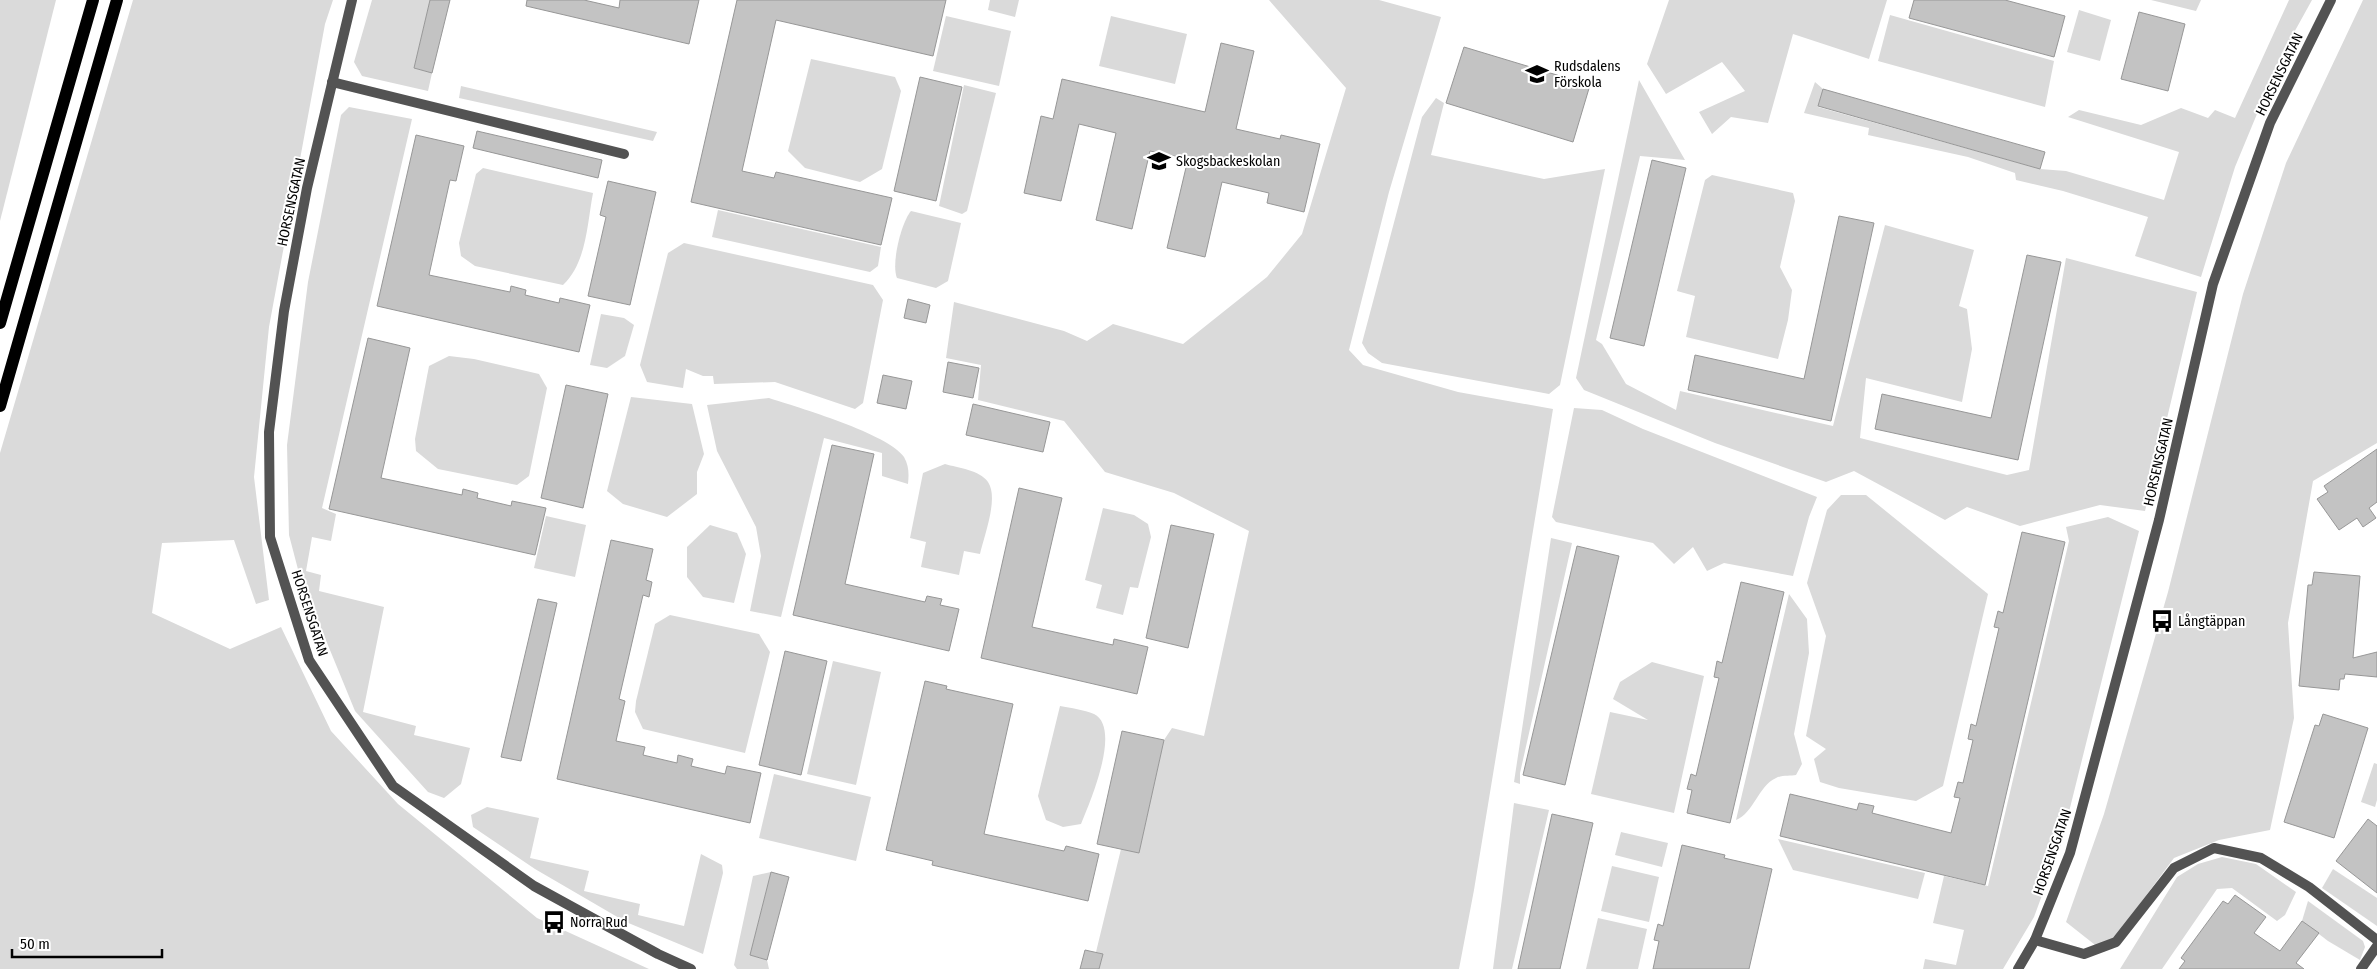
<svg xmlns="http://www.w3.org/2000/svg" width="2377" height="969" viewBox="0 0 2377 969" font-family="'Fira Sans Condensed',sans-serif">
	<rect width="100%" height="100%" fill="#fff"/>
	<!-- green -->
	<g fill="#dadada">
		<path d="M0,0H56L0,221Z"/>
		<path d="M133,0H333L325,24L269,327L254,477L269,600L256,604L234,540L162,543L152,613L230,649L281,627L331,731L398,804L537,918L649,969H0V453Z"/>
		<path d="M372,0H430L414,68L432,73L428,91L362,76L354,62Z"/>
		<path d="M990,0H1019L1015,17L988,10Z"/>
		<path d="M1269,0H1379L1441,17L1389,192L1349,350L1363,365L1458,392L1553,409L1474,890L1459,969H1099L1103,954L1096,952L1121,849L1139,853L1164,740L1172,728L1204,736L1249,531L1174,493L1105,472L1064,421L978,400L981,365L946,358L954,302L1064,331L1087,341L1113,324L1183,344L1267,277L1302,234L1346,88Z"/>
		<path d="M1669,0H1887L1869,59L1793,34L1768,123L1731,117L1712,134L1699,112L1745,91L1722,62L1666,94L1647,64Z"/>
		<path d="M2151,0H2201L2196,11Z"/>
		<path d="M2289,0H2312L2281,56L2235,167L2201,277L2135,256L2148,217L2063,191L2016,180L2015,173L1968,157L1868,135L1869,128L1804,113L1815,82L1823,89L1818,107L2040,169L2066,171L2164,200L2179,152L2068,117L2079,110L2141,125L2181,108L2208,118L2215,110L2235,118Z"/>
		<path d="M2363,0H2377V443L2313,481L2288,623L2294,718L2270,830L2219,840L2174,858L2104,952L2066,922L2104,814L2168,592L2243,294L2286,163Z"/>
		<path d="M2079,10L2111,20L2100,61L2067,52Z"/>
		<path d="M1890,15L2054,61L2045,107L1878,61Z"/>
		<path d="M946,16L1011,31L999,86L933,71Z"/>
		<path d="M1111,16L1187,34L1175,84L1099,66Z"/>
		<path d="M811,59L895,77L901,91L882,169L860,182L805,168L788,151Z"/>
		<path d="M1639,80L1685,160L1640,156L1596,340L1602,344L1626,384L1676,410L1680,391L1833,426L1885,225L1974,250L1959,306L1967,309L1972,349L1962,402L1866,378L1860,438L2007,475L2029,470L2066,258L2197,292L2145,511L2100,505L2020,526L1967,507L1945,520L1854,471L1826,482L1715,443L1584,390L1576,378Z"/>
		<path d="M964,85L996,93L967,211L962,214L939,206Z"/>
		<path d="M461,86L657,132L653,141L459,98Z"/>
		<path d="M1436,98L1444,103L1431,155L1544,179L1605,169L1560,385L1549,394L1382,363L1368,353L1362,343L1422,117Z"/>
		<path d="M349,107L412,119L322,508L336,514L331,541L312,537L306,571L321,575L319,591L384,607L363,712L416,726L414,735L470,748L461,784L444,798L428,792L355,711L300,577L289,535L287,445L308,282L341,115Z"/>
		<path d="M483,168L593,193C587,224 587,262 563,285L475,266L461,256L459,243L476,174Z"/>
		<path d="M1712,175L1793,193L1795,201L1780,267L1792,290L1788,320L1778,359L1686,337L1695,296L1677,291L1705,180Z"/>
		<path d="M718,210L881,247L878,266L870,272L712,237Z"/>
		<path d="M911,211L961,223L948,281L936,288L897,278C891,264 901,223 911,211Z"/>
		<path d="M684,243L873,285L883,300L863,403L855,409L775,382L714,384L713,376H703L686,369L683,388L647,382L640,365L668,253Z"/>
		<path d="M601,314L624,318L634,325L625,356L607,368L590,365Z"/>
		<path d="M449,356L474,359L539,374L547,388L529,476L517,485L438,469L416,451L415,439L429,366Z"/>
		<path d="M631,397L692,404L704,454L697,472V494L667,517L623,504L607,491Z"/>
		<path d="M769,398C797,407 889,434 904,457C909,466 909,474 908,484L882,476V453L824,438L781,617L750,611L761,556L756,527L717,451L707,405Z"/>
		<path d="M1574,408L1602,410L1643,429L1817,497L1809,517L1793,576L1724,563L1707,571L1693,547L1674,564L1653,543L1556,522L1552,517Z"/>
		<path d="M945,464C958,468 980,470 988,482C999,498 984,536 980,554L964,551L959,575L921,567L926,542L910,538L923,473Z"/>
		<path d="M1841,495H1866L1988,594L1943,786L1916,801L1839,788L1820,782L1814,759L1826,749L1806,736L1826,636L1807,583L1827,510Z"/>
		<path d="M1103,508L1134,515L1148,524L1151,537L1138,588L1130,587L1123,615L1096,608L1102,585L1085,580Z"/>
		<path d="M546,516L586,525L575,577L534,568Z"/>
		<path d="M2108,517L2139,531L2061,844L2034,917L2003,969H1923L1925,959L1956,965L1964,930L1933,923L1944,876L1988,886L2069,541L2066,527Z"/>
		<path d="M710,525L737,533L746,554L734,603L703,597L687,577V547Z"/>
		<path d="M1551,538L1572,543L1520,773V784L1514,782Z"/>
		<path d="M1789,594L1807,619L1809,653L1794,734L1802,764L1796,775C1791,776 1782,775 1776,778C1758,786 1754,813 1736,820Z"/>
		<path d="M670,615L759,634L770,652L745,753L643,729L635,712L636,701L655,624Z"/>
		<path d="M833,661L881,672L856,785L807,774Z"/>
		<path d="M1652,662L1704,676L1674,813L1591,794L1610,712L1648,720L1613,699L1620,682Z"/>
		<path d="M1060,706C1071,708 1084,710 1094,714C1122,728 1090,802 1081,824L1063,827L1046,820L1038,796Z"/>
		<path d="M2374,763L2377,764V800L2375,807L2361,802Z"/>
		<path d="M774,774L871,797L856,861L759,838Z"/>
		<path d="M1514,803L1549,810L1512,969H1493Z"/>
		<path d="M487,807L539,818L530,858L589,871L584,891L640,904L638,915L684,926L701,854L722,865L723,873L703,954L626,922L535,869L473,827L471,815Z"/>
		<path d="M1621,832L1668,843L1662,867L1615,855Z"/>
		<path d="M1778,839L1925,873L1918,899L1793,870Z"/>
		<path d="M2222,857L2256,864L2296,892L2285,915L2277,921L2232,888L2217,889L2162,969H2120L2177,877L2198,864Z"/>
		<path d="M1612,866L1659,877L1649,922L1601,911Z"/>
		<path d="M2333,869L2377,898V926L2322,888Z"/>
		<path d="M771,872L750,955L767,960L769,969H737L734,965L753,876Z"/>
		<path d="M2308,901L2363,941L2365,947L2360,960L2328,941L2302,921Z"/>
		<path d="M1598,918L1647,929L1638,969H1586Z"/>
	</g>
	<!-- building -->
	<g fill="#c3c3c3" stroke="#979797">
		<path d="M430,0H450L432,73L414,68Z"/>
		<path d="M527,0H584L619,8L620,0H699L689,44L526,6Z"/>
		<path d="M737,0H946L933,56L776,20L742,171L774,178L776,172L892,198L881,245L691,202Z"/>
		<path d="M1914,0H2005L2065,16L2054,57L1909,18Z"/>
		<path d="M2139,12L2185,24L2168,91L2121,79Z"/>
		<path d="M1221,43L1254,51L1236,129L1280,139L1281,135L1320,144L1304,212L1267,203L1269,193L1222,182L1205,257L1167,248L1188,159L1150,151L1132,229L1096,220L1116,133L1079,124L1061,201L1024,193L1041,116L1053,119L1062,79L1205,112Z"/>
		<path d="M1464,47L1590,85L1573,142L1446,103Z"/>
		<path d="M920,77L962,87L936,201L894,191Z"/>
		<path d="M1823,89L2045,152L2040,169L1818,106Z"/>
		<path d="M477,131L602,160L598,178L473,148Z"/>
		<path d="M416,135L464,146L456,181L450,180L429,275L510,292L511,286L526,290L525,295L559,303L560,298L590,305L579,352L377,306Z"/>
		<path d="M1652,160L1686,168L1644,346L1610,338Z"/>
		<path d="M608,181L656,192L630,305L588,296L606,217L600,215Z"/>
		<path d="M1839,216L1874,223L1831,421L1688,390L1695,355L1804,379Z"/>
		<path d="M2027,255L2061,262L2018,460L1875,429L1882,394L1991,418Z"/>
		<path d="M908,299L930,305L926,323L904,318Z"/>
		<path d="M368,338L410,348L381,478L462,495L463,489L478,493L477,498L511,506L512,501L546,508L535,555L329,509Z"/>
		<path d="M948,362L979,368L973,398L943,392Z"/>
		<path d="M883,375L912,381L906,409L877,403Z"/>
		<path d="M566,385L608,394L583,508L541,498Z"/>
		<path d="M973,404L1050,422L1043,452L966,435Z"/>
		<path d="M832,445L874,454L845,584L925,602L927,596L942,599L940,605L959,609L949,651L793,615Z"/>
		<path d="M2377,449V502L2369,508L2376,518L2363,527L2357,518L2339,530L2317,499L2328,492L2324,486Z"/>
		<path d="M1019,488L1062,498L1032,627L1113,645L1114,639L1148,647L1137,694L981,658Z"/>
		<path d="M1171,525L1214,534L1188,648L1146,638Z"/>
		<path d="M2022,532L2065,542L1985,885L1780,836L1790,794L1857,810L1859,803L1874,806L1872,813L1951,833L1960,798L1954,797L1958,782L1963,783L1973,740L1968,739L1971,724L1976,726L1999,628L1994,627L1998,611L2003,613Z"/>
		<path d="M611,540L653,549L646,580L652,582L649,597L643,595L619,699L625,701L616,741L645,747L643,755L677,763L678,755L693,759L691,766L725,774L727,766L761,773L750,823L557,779Z"/>
		<path d="M1577,546L1619,556L1565,785L1523,775Z"/>
		<path d="M2314,572L2360,576L2353,658L2377,652V677L2345,674L2344,679H2340L2339,690L2299,686L2308,585H2312Z"/>
		<path d="M1741,582L1784,592L1730,823L1687,813L1692,790L1687,789L1691,774L1696,776L1719,678L1714,677L1717,661L1722,663Z"/>
		<path d="M538,599L557,603L521,761L501,757Z"/>
		<path d="M785,651L827,661L801,775L759,765Z"/>
		<path d="M925,681L947,686L946,689L1013,704L984,834L1064,851L1066,846L1099,854L1088,901L932,865L933,861L886,850Z"/>
		<path d="M2323,714L2368,728L2334,838L2284,822L2315,725L2319,726Z"/>
		<path d="M1122,731L1164,740L1139,853L1097,844Z"/>
		<path d="M1552,814L1593,823L1560,969H1518Z"/>
		<path d="M2368,819L2377,826V893L2336,861Z"/>
		<path d="M1682,845L1725,855L1724,858L1772,869L1749,969H1653L1659,941L1654,940L1658,924L1663,926Z"/>
		<path d="M771,872L789,877L767,960L750,955Z"/>
		<path d="M2235,895L2266,917L2254,933L2280,951L2302,921L2319,933L2296,963L2304,969H2179L2185,961L2181,958L2223,901L2228,904Z"/>
		<path d="M1085,950L1103,954L1099,969H1080Z"/>
	</g>
	<g fill="none" stroke-linecap="round" stroke-linejoin="round">
		<!-- minor -->
		<g stroke="#535353" stroke-width="10">
			<path d="M352,0L307,188L284,311L269,432L270,537L309,660L393,786L534,886L658,954L691,969"/>
			<path d="M332,82L624,154"/>
			<path d="M2035,940L2084,954L2116,942L2174,868L2214,848L2261,858L2309,887L2377,940"/>
			<path d="M2018,969L2035,940L2070,853L2159,520L2213,284L2270,123L2331,0"/>
			<path d="M2361,969L2377,946"/>
		</g>
		<!-- primary -->
		<g stroke="#000" stroke-width="12">
			<path d="M0,323L93,0"/>
			<path d="M0,406L117,0"/>
		</g>
	</g>
	<!-- icons -->
	<defs>
		<symbol id="school-bare" viewBox="-9 -9 18 18"><path d="M0-5L7-2L0 1L-7-2ZM-4 1L0 2.5L4 1V4Q0 6-4 4Z" fill="#000" stroke="#fff" stroke-width="2.5" paint-order="stroke"/></symbol>
		<symbol id="bus-bare" viewBox="-9 -9 18 18"><path d="M-5-6H5V4H4V6H2V4H-2V6H-4V4H-5ZM-3.5-4V0h7V-4ZM-3.5 1.2v1.5H-2V1.2ZM2 1.2v1.5H3.5V1.2Z" fill="#000" stroke="#fff" stroke-width="2.5" paint-order="stroke"/></symbol>
	</defs>
	<g fill-rule="evenodd">
		<use href="#school-bare" x="1521" y="58" width="32" height="32"/>
		<use href="#school-bare" x="1143" y="145" width="32" height="32"/>
		<use href="#bus-bare" x="2146" y="605" width="32" height="32"/>
		<use href="#bus-bare" x="538" y="906" width="32" height="32"/>
	</g>
	<g text-anchor="middle" stroke-width="4" stroke-linejoin="round" paint-order="stroke">
		<!-- poi labels -->
		<g font-size="14" fill="#000" stroke="#fff" text-anchor="start">
			<text x="1554" y="71">Rudsdalens<tspan x="1554" dy="16">Förskola</tspan></text>
			<text x="1176" y="166">Skogsbackeskolan</text>
			<text x="2178" y="626">Långtäppan</text>
			<text x="570" y="927">Norra Rud</text>
		</g>
		<!-- street labels -->
		<g font-size="14" fill="#000" stroke="#fff">
			<text transform="translate(2279 74) rotate(-64)" y="5">HORSENSGATAN</text>
			<text transform="translate(291 202) rotate(-78)" y="5">HORSENSGATAN</text>
			<text transform="translate(2158 462) rotate(-77)" y="5">HORSENSGATAN</text>
			<text transform="translate(310 613) rotate(72)" y="5">HORSENSGATAN</text>
			<text transform="translate(2052 852) rotate(-71)" y="5">HORSENSGATAN</text>
		</g>
	</g>
	<!-- scale -->
	<path d="M12 949v8h150v-8" fill="none" stroke="#000000" stroke-width="2.5"/>
	<text x="20" y="949" font-size="15" fill="#000000" stroke="#ffffff" stroke-width="4" paint-order="stroke">50 m</text>
</svg>
